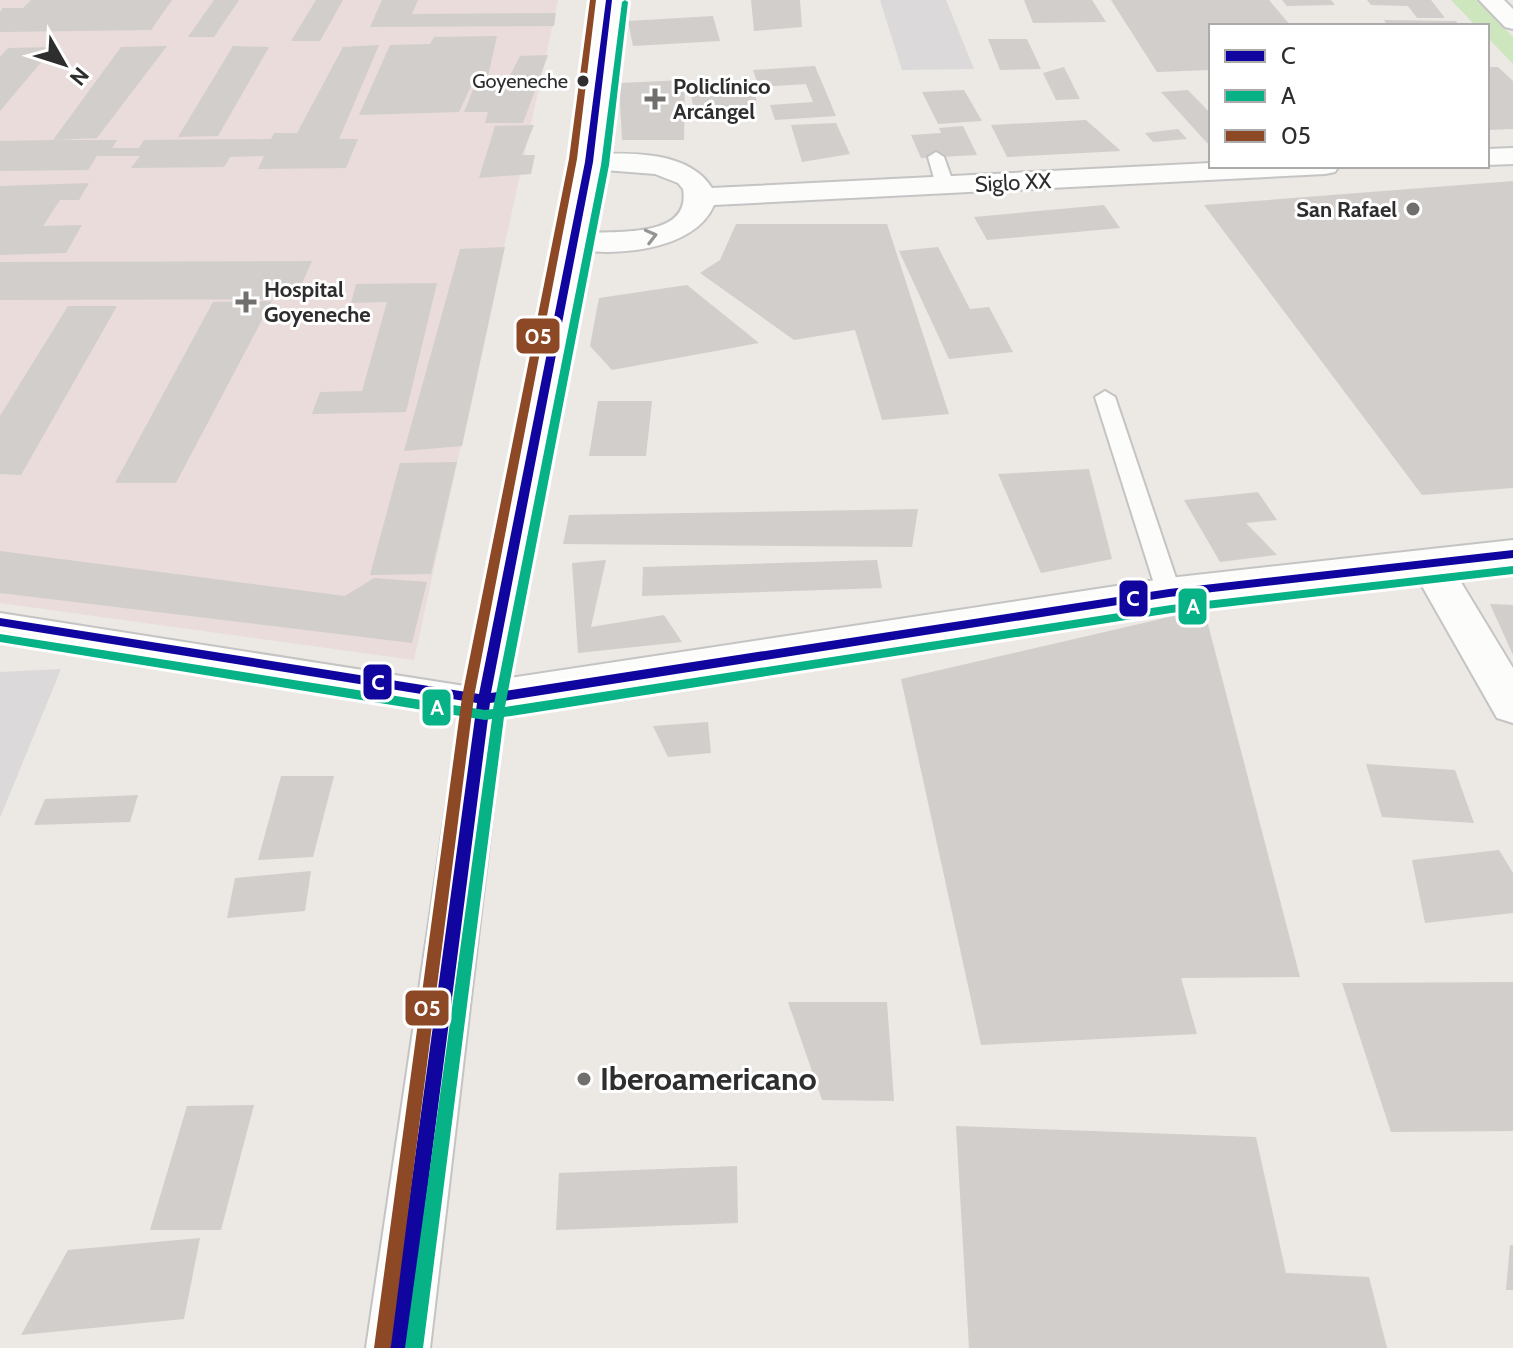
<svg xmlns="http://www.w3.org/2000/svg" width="1513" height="1348" viewBox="0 0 1513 1348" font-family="Cabin,sans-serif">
	<rect width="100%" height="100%" fill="#ece8e4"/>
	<!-- industrial -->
	<g fill="#dcd9db">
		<path d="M880,0H946L974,69L902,70Z"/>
		<path d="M61,669L0,818V672Z"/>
	</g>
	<!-- medical -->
	<path fill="#e9dcdb" d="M0,0H558L414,660L0,603Z"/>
	<!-- green -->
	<path fill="#cee6be" d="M1451,0H1476L1513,37V64L1487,37V26H1476Z"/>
	<!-- building -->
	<g fill="#d1cecb">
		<path d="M31,0H172L151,30L0,32V12L3,8H23Z"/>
		<path d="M214,0H239L214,37H188Z"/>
		<path d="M316,0H343L320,41H291Z"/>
		<path d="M382,0H418L412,14L556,13L554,26L370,27Z"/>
		<path d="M751,0H800L802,27L754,31Z"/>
		<path d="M1024,0H1092L1106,22L1033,23Z"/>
		<path d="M1111,0H1269L1291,26H1211V70L1157,72Z"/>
		<path d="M1282,0H1331L1335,5L1287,6Z"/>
		<path d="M1367,0H1431L1445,18H1417L1408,6L1371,5Z"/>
		<path d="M713,16L720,41L633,46L628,21Z"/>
		<path d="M1384,20L1456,21L1460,26H1388Z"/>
		<path d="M497,36L486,85L471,86L459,112L359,115L390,45L430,44L434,37Z"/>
		<path d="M988,39H1027L1041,69L1000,70Z"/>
		<path d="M379,45L339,139H358L346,168L258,169L264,156L230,157L224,167L131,168L140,156H97L88,170L0,171V141L53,140L121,47L167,46L97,138L56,140H117L112,148H139L144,140L271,139L274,133H297L343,47Z"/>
		<path d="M233,46L269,47L218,136L178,137Z"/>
		<path d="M54,47L0,111V57L8,48Z"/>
		<path d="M548,55L523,123H485L488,112H464L473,90L503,89L520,56Z"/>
		<path d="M815,66L836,116L775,120L770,105L813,102L806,84L759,87L753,70Z"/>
		<path d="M1064,67L1080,99L1056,100L1043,73Z"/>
		<path d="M1487,67H1498L1513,81V129L1487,130Z"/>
		<path d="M685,80L684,140H622L619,83Z"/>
		<path d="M754,86L757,105L694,110L690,89Z"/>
		<path d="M964,90L982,121L938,124L922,92Z"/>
		<path d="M1188,90L1211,114V143H1207L1161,92Z"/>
		<path d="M1086,120L1121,151L1007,157L991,125Z"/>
		<path d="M836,123L850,154L802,162L791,125Z"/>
		<path d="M534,125L522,155H535L531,174L479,178L495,126Z"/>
		<path d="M963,126L977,155L921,158L911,135L941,133L939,128Z"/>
		<path d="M1178,129L1187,139L1153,142L1145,133Z"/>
		<path d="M1513,181V488L1422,495L1204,205Z"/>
		<path d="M89,183L79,200H60L43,226L82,225L66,253L0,255V186Z"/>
		<path d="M1104,205L1120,228L987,240L974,217Z"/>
		<path d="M736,224H887L949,414L882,420L855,330L794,340L700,273L720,260Z"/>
		<path d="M505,247L462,446L404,451L460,249Z"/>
		<path d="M938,247L970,309L989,307L1013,352L949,359L899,251Z"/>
		<path d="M312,261L295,299L0,300V262Z"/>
		<path d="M437,283L406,412L312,414L320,392L362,391L387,302L351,303L356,284Z"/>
		<path d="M687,285L759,343L612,370L590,346L599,298Z"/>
		<path d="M272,301L176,483H115L213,302Z"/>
		<path d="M68,306H117L21,475L0,474V416Z"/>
		<path d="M598,401H652L646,456H589Z"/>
		<path d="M457,462L431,574L370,575L400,463Z"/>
		<path d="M1089,469L1112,559L1041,573L998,474Z"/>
		<path d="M1258,492L1277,520L1246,523L1277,555L1220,562L1184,500Z"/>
		<path d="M918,509L912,547L563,544L569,515Z"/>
		<path d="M0,551L345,596L374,578L427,582L412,643L0,593Z"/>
		<path d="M606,560L591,627L664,615L682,642L578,653L572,563Z"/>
		<path d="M877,560L882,588L642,596L643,567Z"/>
		<path d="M1490,604L1513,605V655Z"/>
		<path d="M1204,609L1300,977L1181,978L1197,1034L981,1045L901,679Z"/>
		<path d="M708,722L711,753L668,757L653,726Z"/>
		<path d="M1366,764L1455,770L1474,823L1382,817Z"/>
		<path d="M281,776H334L313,857L258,860Z"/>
		<path d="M138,795L130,822L34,825L45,799Z"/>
		<path d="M1499,850L1513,873V913L1425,923L1412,860Z"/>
		<path d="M311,871L305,911L227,918L235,878Z"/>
		<path d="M1513,982V1131L1391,1132L1342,983Z"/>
		<path d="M788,1002H887L894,1101L822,1100Z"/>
		<path d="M254,1105L221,1230H150L187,1106Z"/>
		<path d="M956,1126L1256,1137L1286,1273L1369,1277L1387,1348H969Z"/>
		<path d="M737,1166L738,1223L556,1230L559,1173Z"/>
		<path d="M200,1238L184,1319L21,1335L68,1250Z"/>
		<path d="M1510,1245H1513V1290H1506Z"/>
	</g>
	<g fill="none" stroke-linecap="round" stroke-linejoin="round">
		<defs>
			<g id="lane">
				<path d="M936,152L944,157L954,185L951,189H939L936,185L928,157Z"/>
				<path d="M1105,391L1115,397L1181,593L1178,599L1169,602L1160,599L1157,593L1095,397Z"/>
				<path d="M0,613L484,689L493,692L497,699L493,706L484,709L0,631Z"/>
			</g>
			<g id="street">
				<path d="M1513,148V164L1487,165V149Z"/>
				<path d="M589,154C629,153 688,150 712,188L1211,163V166H1339L1335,172L1325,174L714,205C694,253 606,258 563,247L559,241L563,235C594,227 693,246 683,189L678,183L655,174L579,168L575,162L579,156Z"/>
				<path d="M1513,540V568L1456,574L1513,668V723L1497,718L1418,579L1169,608L484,716L468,711L462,699L468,687L484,682L1169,578Z"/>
			</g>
			<g id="secondary">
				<path d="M597,0H621L603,162L506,699L430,1348H366L462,699L575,162Z"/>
				<path d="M1479,0H1504L1513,9V29L1505,27Z"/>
			</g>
		</defs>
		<!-- lane casing -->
		<use href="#lane" stroke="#c5c4c5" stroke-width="4"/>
		<!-- street casing -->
		<use href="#street" stroke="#c5c4c5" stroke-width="4"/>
		<!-- secondary casing -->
		<use href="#secondary" stroke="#c5c4c5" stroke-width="4"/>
		<!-- lane -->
		<use href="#lane" fill="#fcfcfb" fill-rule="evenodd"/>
		<!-- street -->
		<use href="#street" fill="#fcfcfb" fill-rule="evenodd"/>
		<!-- secondary -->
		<use href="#secondary" fill="#fcfcfb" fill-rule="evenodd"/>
		<defs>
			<path id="bus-1" d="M606,0H612L593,162L491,693L1169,589L1513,550V558L1169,597L490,703L407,1348H389L477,703L0,626V618L479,694L585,162Z"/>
			<path id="bus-2" d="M625,0L628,2L609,165L505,707L1171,605L1513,566V574L1171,613L504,717L423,1348H405L492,719L485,720L0,642V634L485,710L493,709L601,165L622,2Z"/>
			<path id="bus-3" d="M590,0H596L577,159L474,697L391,1346L390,1348H374L462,697L569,159Z"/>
		</defs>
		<!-- bus-1 casing -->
		<use href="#bus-1" stroke="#fff" stroke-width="6"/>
		<!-- bus-2 casing -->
		<use href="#bus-2" stroke="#fff" stroke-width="6"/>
		<!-- bus-3 casing -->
		<use href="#bus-3" stroke="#fff" stroke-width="6"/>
		<!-- bus-1 -->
		<use href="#bus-1" fill="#10069f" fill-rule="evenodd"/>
		<!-- bus-2 -->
		<use href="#bus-2" fill="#07b286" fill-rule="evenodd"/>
		<!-- bus-3 -->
		<use href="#bus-3" fill="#8d4925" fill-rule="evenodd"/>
	</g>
	<!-- one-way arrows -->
	<defs><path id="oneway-chevron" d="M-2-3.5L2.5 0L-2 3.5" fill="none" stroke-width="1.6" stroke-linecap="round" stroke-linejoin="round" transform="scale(2)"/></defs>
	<use stroke="#959594" href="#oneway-chevron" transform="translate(651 236) rotate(-14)"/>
	<!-- markers -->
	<circle fill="#2e2e2e" stroke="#fff" stroke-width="3" cx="583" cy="81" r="7"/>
	<g fill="#706f6e" stroke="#fff" stroke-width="3">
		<path d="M651 87h8v8h8v8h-8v8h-8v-8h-8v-8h8z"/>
		<circle cx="1413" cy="209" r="8"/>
		<path d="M242 290h8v8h8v8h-8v8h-8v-8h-8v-8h8z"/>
		<circle cx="584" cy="1079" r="8"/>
	</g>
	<g text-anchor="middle" stroke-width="6" stroke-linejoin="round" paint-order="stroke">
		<!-- far-bus labels -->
		<g font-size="20" fill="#2e2e2e" stroke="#fff" text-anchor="end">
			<text x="568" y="88">Goyeneche</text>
		</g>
		<!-- far-poi labels -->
		<g font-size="22" font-weight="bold" fill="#2e2e2e" stroke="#fff" text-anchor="start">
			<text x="673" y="94">Policlínico<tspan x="673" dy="25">Arcángel</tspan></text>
			<text x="1397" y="217" text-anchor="end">San Rafael</text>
			<text x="264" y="297">Hospital<tspan x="264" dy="25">Goyeneche</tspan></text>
		</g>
		<!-- far-street labels -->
		<g font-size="22" fill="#2e2e2e" stroke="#fff">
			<text transform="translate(1013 182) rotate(-3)" y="8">Siglo XX</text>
		</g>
		<!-- near-poi labels -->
		<g font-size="32" font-weight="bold" fill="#2e2e2e" stroke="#fff" text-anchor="start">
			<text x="600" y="1090">Iberoamericano</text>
		</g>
	</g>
	<g stroke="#fff" stroke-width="3">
		<rect x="515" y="317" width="46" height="38" rx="8" fill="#8d4925"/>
		<rect x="1118" y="579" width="31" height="39" rx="8" fill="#10069f"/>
		<rect x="1177" y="587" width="31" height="39" rx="8" fill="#07b286"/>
		<rect x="362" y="663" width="31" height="38" rx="8" fill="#10069f"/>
		<rect x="421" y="688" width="31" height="39" rx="8" fill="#07b286"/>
		<rect x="404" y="989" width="46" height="38" rx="8" fill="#8d4925"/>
	</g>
	<g font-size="22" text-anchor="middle" font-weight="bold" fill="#fff">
		<text x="538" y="344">05</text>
		<text x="1133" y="606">C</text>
		<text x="1193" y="614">A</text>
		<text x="378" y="690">C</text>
		<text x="437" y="715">A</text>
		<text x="427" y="1016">05</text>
	</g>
	<!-- legend -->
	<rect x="1209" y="24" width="280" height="144" fill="#ffffff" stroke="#ababab" stroke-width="2"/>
	<rect x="1225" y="50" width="40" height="12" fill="#10069f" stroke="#ababab" stroke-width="2"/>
	<text x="1281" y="64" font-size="24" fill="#2e2e2e">C</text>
	<rect x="1225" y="90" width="40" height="12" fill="#07b286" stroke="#ababab" stroke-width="2"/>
	<text x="1281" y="104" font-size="24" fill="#2e2e2e">A</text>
	<rect x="1225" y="130" width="40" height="12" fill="#8d4925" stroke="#ababab" stroke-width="2"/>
	<text x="1281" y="144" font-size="24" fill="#2e2e2e">05</text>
	<!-- north arrow -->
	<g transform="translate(64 64) rotate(129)" stroke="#ffffff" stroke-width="6" paint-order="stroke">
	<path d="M0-6L14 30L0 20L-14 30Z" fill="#2e2e2e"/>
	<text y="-12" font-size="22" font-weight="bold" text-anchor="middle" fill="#2e2e2e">N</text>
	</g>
</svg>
